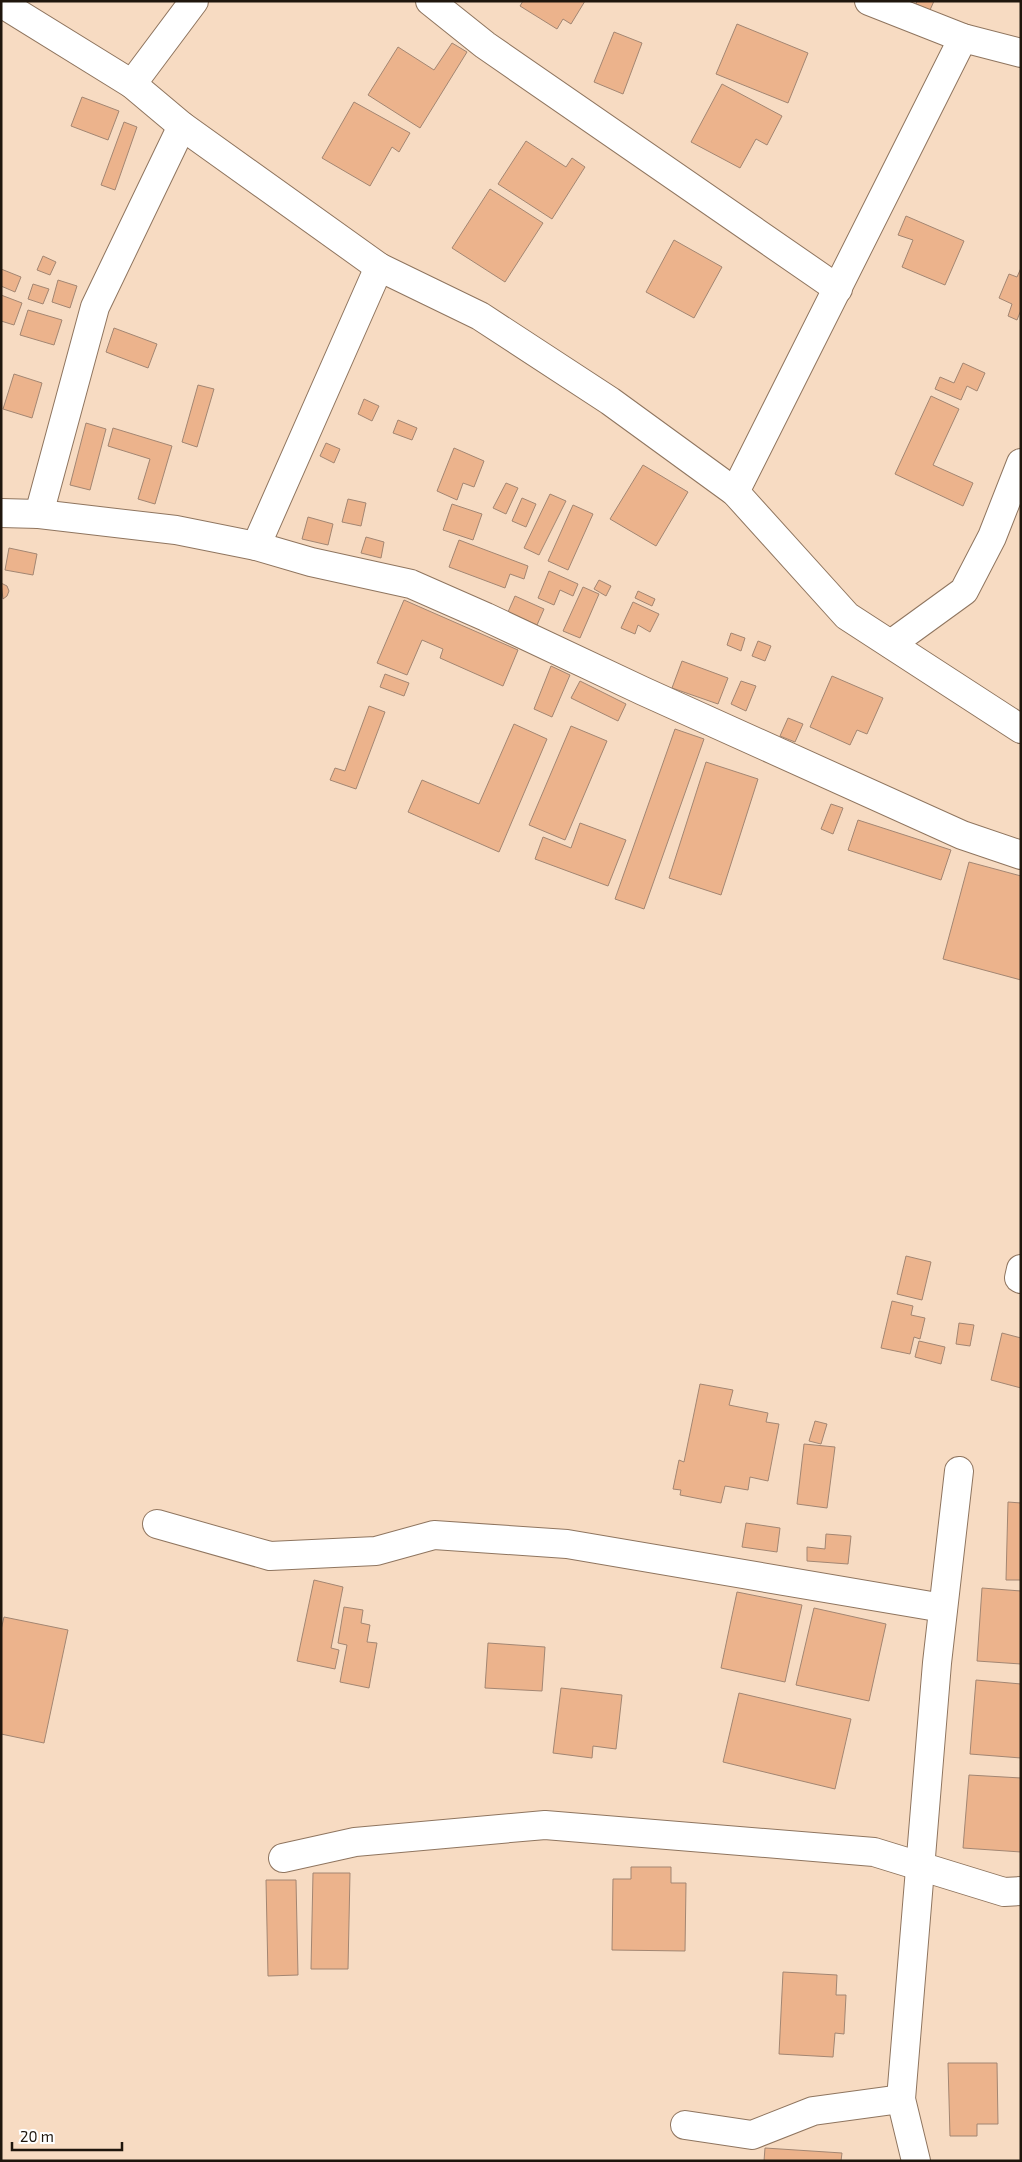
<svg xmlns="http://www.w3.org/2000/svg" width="1022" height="2162" viewBox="0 0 1022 2162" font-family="'Exo 2',sans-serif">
	<rect width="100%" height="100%" fill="#f7dbc2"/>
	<!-- building -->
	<g fill="#ecb38c" stroke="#a38672">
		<path d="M523,1H585L571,24L563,19L557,29L520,6Z"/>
		<path d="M917,1H934L930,10L916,4Z"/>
		<path d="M737,24L808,53L788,103L716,74Z"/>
		<path d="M614,32L642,43L623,94L594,82Z"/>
		<path d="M452,43L467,52L420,128L368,95L398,47L434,70Z"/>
		<path d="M722,84L782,116L767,145L756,139L740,168L691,142Z"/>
		<path d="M82,97L119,111L108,140L71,126Z"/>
		<path d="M354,102L410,133L399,152L392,147L370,186L322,158Z"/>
		<path d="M124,122L137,127L115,190L101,185Z"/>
		<path d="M526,141L566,167L572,158L585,167L552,219L498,184Z"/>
		<path d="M490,189L543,223L505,282L452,248Z"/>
		<path d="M906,216L964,241L945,285L902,267L913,240L898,235Z"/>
		<path d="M674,240L722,267L694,318L646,292Z"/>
		<path d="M43,256L56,262L50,275L37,270Z"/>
		<path d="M1021,268V310L1017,320L1008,316L1012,304L999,298L1009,274L1017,277Z"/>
		<path d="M1,269L21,277L15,292L1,286Z"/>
		<path d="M58,280L77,286L70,308L52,302Z"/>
		<path d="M33,284L49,289L43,304L28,299Z"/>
		<path d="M1,295L22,303L14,325L1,321Z"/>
		<path d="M28,310L62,320L54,345L20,335Z"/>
		<path d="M114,328L157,344L148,368L106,352Z"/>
		<path d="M963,363L985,373L977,391L967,386L961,400L935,389L940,377L954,383Z"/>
		<path d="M14,374L42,383L32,418L3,409Z"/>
		<path d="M198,385L214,389L197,447L182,442Z"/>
		<path d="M931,396L959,409L933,465L973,483L963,506L895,474Z"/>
		<path d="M364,399L379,406L372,421L358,414Z"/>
		<path d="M398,420L417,428L412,440L393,433Z"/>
		<path d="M86,423L106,429L90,490L70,485Z"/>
		<path d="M113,428L172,446L155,504L138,499L150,459L108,446Z"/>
		<path d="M326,443L340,449L334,463L320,456Z"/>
		<path d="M454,448L484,461L474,487L463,483L457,500L437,491Z"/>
		<path d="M643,465L688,492L656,546L610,519Z"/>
		<path d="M506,483L518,488L506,514L493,508Z"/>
		<path d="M550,494L566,501L539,555L524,548Z"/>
		<path d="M522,498L536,504L526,527L512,521Z"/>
		<path d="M348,499L366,503L361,526L342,522Z"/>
		<path d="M452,504L482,514L473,540L443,530Z"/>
		<path d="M573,505L593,514L568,570L548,561Z"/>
		<path d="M308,517L333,524L328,545L302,539Z"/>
		<path d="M366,537L384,542L381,558L361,553Z"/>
		<path d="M459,540L528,566L524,579L510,574L505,588L449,567Z"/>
		<path d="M9,548L37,554L33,575L5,570Z"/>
		<path d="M549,571L578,584L573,596L560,590L554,605L538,598Z"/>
		<path d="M599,580L611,586L606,596L594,589Z"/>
		<path d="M1,583L7,586L9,591L7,596L3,599Z"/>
		<path d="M583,587L599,594L580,638L563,631Z"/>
		<path d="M638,591L655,599L652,606L635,598Z"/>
		<path d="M515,596L544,609L537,625L508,612Z"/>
		<path d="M404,600L518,650L503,686L440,658L443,649L422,640L407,675L377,663Z"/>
		<path d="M633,602L659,614L650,632L638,625L635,634L621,628Z"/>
		<path d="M731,633L745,638L741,651L727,645Z"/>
		<path d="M758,641L771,646L765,661L752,656Z"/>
		<path d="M682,661L728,678L718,704L672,688Z"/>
		<path d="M551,666L570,675L552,717L534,709Z"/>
		<path d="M385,674L409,683L404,696L380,687Z"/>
		<path d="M832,676L883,698L867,734L857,730L850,745L810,727Z"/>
		<path d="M580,681L626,704L618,721L571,698Z"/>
		<path d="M741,681L756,686L746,711L731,704Z"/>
		<path d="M369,706L385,712L356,789L330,780L335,768L345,771Z"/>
		<path d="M788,718L803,724L795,742L780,736Z"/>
		<path d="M514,724L547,739L499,852L408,812L422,780L479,804Z"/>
		<path d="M571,726L607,741L565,840L529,825Z"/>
		<path d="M675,729L704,739L644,909L615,899Z"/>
		<path d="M706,762L758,779L721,895L669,878Z"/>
		<path d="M831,804L843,808L833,834L821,829Z"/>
		<path d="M858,820L951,850L941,880L848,850Z"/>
		<path d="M580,823L626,840L608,886L535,859L543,837L571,848Z"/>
		<path d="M969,862L1021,876V980L943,959Z"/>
		<path d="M906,1256L931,1262L922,1300L897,1294Z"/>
		<path d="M892,1301L913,1306L911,1315L925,1318L920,1339L914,1337L910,1354L881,1348Z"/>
		<path d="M959,1323L974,1325L970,1346L956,1344Z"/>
		<path d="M1002,1333L1021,1338V1388L991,1380Z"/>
		<path d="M919,1341L945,1347L941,1364L915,1357Z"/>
		<path d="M700,1384L733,1390L729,1405L768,1413L766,1422L779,1424L768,1481L750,1477L748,1490L725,1486L721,1503L680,1495L681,1490L673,1489L679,1460L684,1462Z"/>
		<path d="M815,1421L827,1424L821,1444L809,1441Z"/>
		<path d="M804,1444L835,1447L827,1508L797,1504Z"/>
		<path d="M1008,1502L1021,1503V1580H1006Z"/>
		<path d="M746,1523L780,1528L777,1552L742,1547Z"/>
		<path d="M826,1534L851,1536L848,1564L807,1561V1547L825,1549Z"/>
		<path d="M314,1580L343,1587L331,1648L339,1650L335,1669L297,1661Z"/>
		<path d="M982,1588L1021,1591V1664L977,1661Z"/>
		<path d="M737,1592L802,1605L785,1682L721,1668Z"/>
		<path d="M344,1607L363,1610L361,1623L370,1625L367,1642L377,1643L369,1688L340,1682L347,1645L338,1643Z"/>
		<path d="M814,1608L886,1624L869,1701L796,1685Z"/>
		<path d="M4,1617L68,1630L44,1743L1,1734V1630Z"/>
		<path d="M488,1643L545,1647L542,1691L485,1688Z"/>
		<path d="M976,1680L1021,1684V1758L970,1754Z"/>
		<path d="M561,1688L622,1695L616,1749L593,1746L592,1758L553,1753Z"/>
		<path d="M739,1693L851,1719L835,1789L723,1762Z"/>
		<path d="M969,1775L1021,1778V1852L963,1848Z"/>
		<path d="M631,1867H671V1883H686L685,1951L612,1950L613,1879H631Z"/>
		<path d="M313,1873H350L348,1969H311Z"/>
		<path d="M266,1880H296L298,1975L268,1976Z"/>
		<path d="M783,1972L837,1975L836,1995H846L844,2034L835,2033L833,2057L779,2054Z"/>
		<path d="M948,2063H997L998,2124H977V2136H950Z"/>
		<path d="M765,2148L842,2153L841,2161H764Z"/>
	</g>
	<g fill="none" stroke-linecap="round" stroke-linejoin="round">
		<defs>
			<g id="minor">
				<path d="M430,1L485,45L838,289"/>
				<path d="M869,1L963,38L1021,53"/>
				<path d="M1,3L132,84L182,126L379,267L480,316L610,401L735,492L847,616L1021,729"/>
				<path d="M132,84L194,1"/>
				<path d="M735,492L963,38"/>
				<path d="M1,513L39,514L176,530L256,546L311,562L411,584L486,617L643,691L962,835L1021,855"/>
				<path d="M39,514L95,307L182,126"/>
				<path d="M256,546L379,267"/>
				<path d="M891,644L964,591L992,537L1021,463"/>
				<path d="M1021,1269L1019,1278L1021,1279"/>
				<path d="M157,1524L270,1556L376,1551L434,1535L567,1544L943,1608"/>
				<path d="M283,1858L355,1842L545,1825L874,1852L1004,1892L1021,1891"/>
				<path d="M685,2125L752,2135L813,2111L901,2099"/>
				<path d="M916,2161L901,2099L937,1663L959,1471"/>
			</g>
		</defs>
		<!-- minor casing -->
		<use href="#minor" stroke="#8f755f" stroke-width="30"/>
		<!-- minor -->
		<use href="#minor" stroke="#fff" stroke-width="28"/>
	</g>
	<!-- border -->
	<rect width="1022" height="2162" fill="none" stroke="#1f160d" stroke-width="5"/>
	<!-- scale -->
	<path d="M12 2142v8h110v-8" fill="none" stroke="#1f160d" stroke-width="2.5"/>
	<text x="20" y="2142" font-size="15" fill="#1f160d" stroke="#ffffff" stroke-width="4" paint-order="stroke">20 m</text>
</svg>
